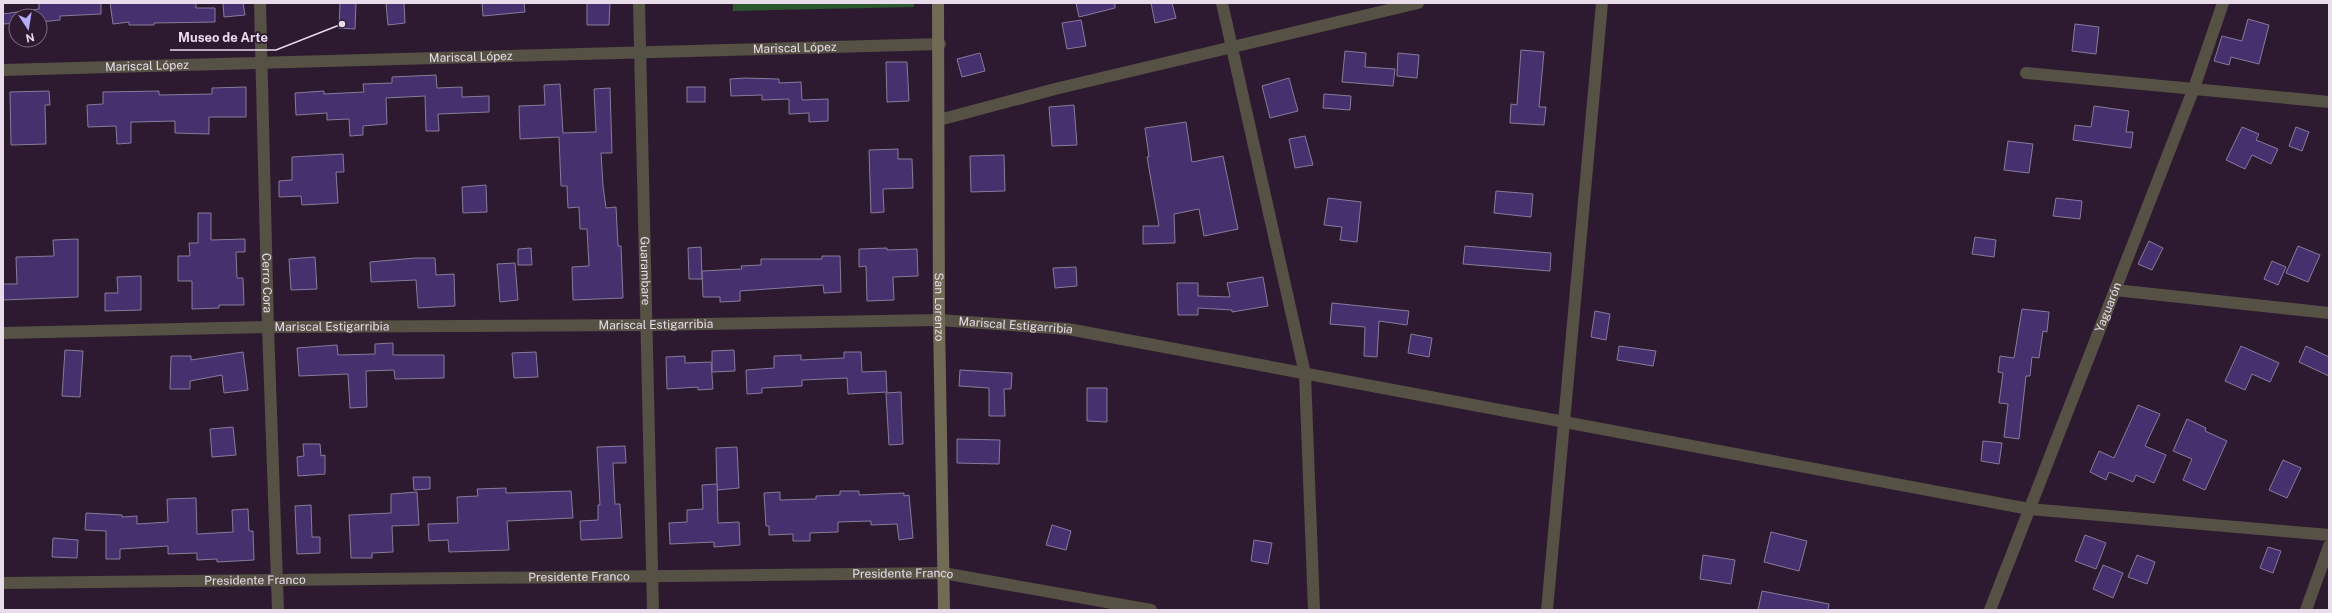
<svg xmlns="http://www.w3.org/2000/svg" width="2332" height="613" viewBox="0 0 2332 613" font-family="'Public Sans',sans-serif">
	<rect width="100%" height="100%" fill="#2d1a30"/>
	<!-- green -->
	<path fill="#2a572d" d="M733,3H914V7L733,11Z"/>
	<!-- building -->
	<g fill="#47306e" stroke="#857c9b">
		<path d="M39,3H101V14L60,16V20L40,22V16H16V23L3,24V14L39,9Z"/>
		<path d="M110,3H196V8H215V22L154,23V25H129V22L113,24Z"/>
		<path d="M223,3H243L245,15L224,17Z"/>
		<path d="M340,3H356L355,29L339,28Z"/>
		<path d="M386,3H404L405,23L388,25Z"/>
		<path d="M482,3H524L525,12L483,16Z"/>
		<path d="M587,3H610L609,25H587Z"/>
		<path d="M1076,3H1115V8L1079,17Z"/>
		<path d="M1151,3H1172L1176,18L1155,23Z"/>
		<path d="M2248,19L2269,25L2259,64L2231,57L2229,65L2214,61L2222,36L2242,41Z"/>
		<path d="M1081,20L1086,46L1067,49L1062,23Z"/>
		<path d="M2075,24L2099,27L2096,54L2072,51Z"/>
		<path d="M1521,50L1544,52L1539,107H1546L1544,125L1510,123L1511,104L1517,105Z"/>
		<path d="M1345,51L1366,53L1365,67L1395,69L1393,86L1342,82Z"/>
		<path d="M980,53L985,71L962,77L957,59Z"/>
		<path d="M1398,53L1419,55L1417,78L1397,76Z"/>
		<path d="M886,62H907L909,101L887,102Z"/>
		<path d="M436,75L437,88L462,87V97L489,96V112L438,114L439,131H426L425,96L386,98L387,124L363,126V135L350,136L349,119L327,120V113L296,115L295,93L324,91V94L364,92L363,84L392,83V77Z"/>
		<path d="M745,78L779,79V83L801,82L802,100L828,99V121L809,122V113L789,114V99L762,100V95L731,96L730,79Z"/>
		<path d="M1289,78L1298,111L1270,118L1262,86Z"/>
		<path d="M560,84L563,133L596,132L594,89L610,88L612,153H601L603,186L606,208L616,207L618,246H621L623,298L573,300L572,267L589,266L587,229H580L579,207L568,208L567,186H561L559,137L520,139L519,106L545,105L544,85Z"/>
		<path d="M246,87V117H209V134L175,133V121L135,122H131V143L117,144L116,126L88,127L87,105L103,104V92L159,91V95L212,94V88Z"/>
		<rect x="687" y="87" width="18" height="15"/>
		<path d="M49,91L50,105H45L46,144L11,145L10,92Z"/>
		<path d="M1324,94L1351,96L1350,110L1323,108Z"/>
		<path d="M1074,105L1077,145L1052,146L1049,107Z"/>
		<path d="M2094,106L2129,111L2126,132H2133L2131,148L2073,140L2075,125L2091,127Z"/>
		<path d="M1186,122L1192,162L1223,156L1238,229L1204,236L1199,209L1174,214L1175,243L1143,244V226H1159L1147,157H1149L1145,128Z"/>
		<path d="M2242,127L2259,134L2256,140L2278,149L2271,164L2252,155L2245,169L2226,160Z"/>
		<path d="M2296,127L2309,132L2302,151L2289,146Z"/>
		<path d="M1305,136L1313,165L1295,168L1289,139Z"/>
		<path d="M2008,141L2033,144L2029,173L2004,170Z"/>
		<path d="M898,149V159H912L913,188L883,189L884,212L871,213L869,150Z"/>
		<path d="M343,154L344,172H336L338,203L302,205L301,196L279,197V181L292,180V157Z"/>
		<path d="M1004,155L1005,191L971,192L970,156Z"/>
		<path d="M486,185L487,212L463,213L462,187Z"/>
		<path d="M1496,191L1533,194L1531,217L1494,213Z"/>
		<path d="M1328,198L1361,202L1357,242L1340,240L1342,227L1324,225Z"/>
		<path d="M2056,198L2082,201L2080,219L2053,216Z"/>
		<path d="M198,213H211V240L245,239V252H236L237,278H243L244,305H219V308L192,309V281H178V256H190L189,243H198Z"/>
		<path d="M1975,237L1996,240L1994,257L1972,254Z"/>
		<path d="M78,239V297L3,300V284H17L16,257L54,256L53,240Z"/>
		<path d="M2149,241L2163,248L2152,270L2138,264Z"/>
		<path d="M1465,246L1551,253L1550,271L1463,264Z"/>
		<path d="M2298,246L2320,255L2308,282L2286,273Z"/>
		<path d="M701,247L702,279H689L688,248Z"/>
		<path d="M531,248L532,265H518V249Z"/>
		<path d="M887,248V250L917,249L918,276L893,277L894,300L867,301L866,266L859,267V249Z"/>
		<path d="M822,256H840L841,292L824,293L823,285L740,291V301L720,302V297H703L702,271L742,269L741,266L761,265V259H822Z"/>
		<path d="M315,257L317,289L291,290L289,259Z"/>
		<path d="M415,258H435L436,275L454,274L455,306L418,308L416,280L371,282L370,262Z"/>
		<path d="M2272,261L2286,267L2278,285L2264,279Z"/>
		<path d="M515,263L518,300L500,302L497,264Z"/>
		<path d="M1076,267L1077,286L1055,288L1053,268Z"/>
		<path d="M141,276V310L105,311V293H118L117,277Z"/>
		<path d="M1263,277L1268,306L1232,312V310L1198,308V315H1178L1177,283H1198V296L1230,297L1227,283Z"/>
		<path d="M1332,303L1409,311L1407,325L1379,321L1377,357L1364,356L1365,327L1330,324Z"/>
		<path d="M2022,309L2049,312L2047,332L2043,331L2039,358L2032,357L2030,376H2026L2019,439L2004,437L2008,404L1999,403L2003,373L1998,372L2000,356L2014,358Z"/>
		<path d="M1595,311L1610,314L1606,340L1591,337Z"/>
		<path d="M1411,334L1432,338L1429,357L1408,353Z"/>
		<path d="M393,343V355H444V378L395,379L394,370L366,371L367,407L350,408L348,374L299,376L297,348L337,345L338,355L375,354V344Z"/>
		<path d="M1619,346L1656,351L1653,366L1617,360Z"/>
		<path d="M2241,346L2279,363L2270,382L2252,374L2245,390L2225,381Z"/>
		<path d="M2306,346L2329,357V376L2299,362Z"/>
		<path d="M65,350L83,351L80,397L62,396Z"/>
		<path d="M734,350L735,371L712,372V351Z"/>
		<path d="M243,352L248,390L224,393L222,375L190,381V389H170L171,356H191V360Z"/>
		<path d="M536,352L538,377L514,378L512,353Z"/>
		<path d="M844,352H861L862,372L886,371L887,392L848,394L847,378L802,380V386L762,388V393L747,394L746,370L774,368V356L801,355V360L844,358Z"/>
		<path d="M685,356V363L711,362L713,389L698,390V387L667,389L666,357Z"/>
		<path d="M960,370L1012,373L1011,389H1004L1005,416H989V388L959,386Z"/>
		<path d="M1087,388H1107V422L1087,421Z"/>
		<path d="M901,392L903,444L889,445L886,393Z"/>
		<path d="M2138,405L2160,414L2145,446L2166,455L2154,483L2136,475L2133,482L2109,472L2106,480L2090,472L2099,451L2114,458Z"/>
		<path d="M2187,419L2206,428L2205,431L2227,441L2205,490L2183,480L2192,459L2173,451Z"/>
		<path d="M233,427L236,455L212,457L210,429Z"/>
		<path d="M957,439L1000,440L999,464L957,463Z"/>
		<path d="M1983,441L2002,443L1999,464L1981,461Z"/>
		<path d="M303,444H320L321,456L325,455V474L298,476L297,457L304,456Z"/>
		<path d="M625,446L626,463H613L615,504H620L622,538L581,540L580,521L598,520V505H600L597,447Z"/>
		<path d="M737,447L739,488L717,490L716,448Z"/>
		<path d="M2283,460L2301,468L2287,498L2269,490Z"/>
		<path d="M413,477H430V489L414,490Z"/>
		<path d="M717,484L718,523L739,522L740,545L714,547V542L670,544L669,523L687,522V510L703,509L702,485Z"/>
		<path d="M506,488V493L571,491L573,518L507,521L509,550L449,552L448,540L429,541L428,524L458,523L457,497L478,496L477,489Z"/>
		<path d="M840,491H859V495L904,493V496L909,495L913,538L899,540L897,524L871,525V521L838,522V532L810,533V541H793V534L769,535V526H766L764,493L780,492V500L816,499V496L840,495Z"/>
		<path d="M417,492L419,525L392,526L393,552L372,553V558H351L349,515L391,513V494Z"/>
		<path d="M196,498L197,534L233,532L232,510L248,509L249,531H253L254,560L217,562V559L197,560V553L168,554V546L120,549V559H106V531L85,530L86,513L122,515V517L137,516V524L168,522L167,499Z"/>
		<path d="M311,505L312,537H320V553L297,554L295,506Z"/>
		<path d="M1052,525L1071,531L1066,550L1046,545Z"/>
		<path d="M1771,532L1807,541L1799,571L1764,562Z"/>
		<path d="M2085,535L2106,543L2096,569L2075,561Z"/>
		<path d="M53,538L78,540L77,558L52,557Z"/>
		<path d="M1254,540L1272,543L1268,564L1251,561Z"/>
		<path d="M2268,547L2281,551L2273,573L2260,568Z"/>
		<path d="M1703,555L1735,560L1731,584L1700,579Z"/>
		<path d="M2137,555L2155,562L2147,584L2128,577Z"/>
		<path d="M2103,565L2123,573L2113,598L2093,589Z"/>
		<path d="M1762,591L1829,604L1828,610H1758Z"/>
	</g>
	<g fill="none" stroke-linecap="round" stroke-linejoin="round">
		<!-- street -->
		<g stroke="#555144" stroke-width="12">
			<path id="s1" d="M260,3L268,327L278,610"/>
			<path id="s2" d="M639,3L653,610"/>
			<path d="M1222,3L1305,374L1314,610"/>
			<path id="s3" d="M3,70L940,44"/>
			<path d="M2026,73L2329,102"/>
			<path d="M939,120L1055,89L1418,3"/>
			<path d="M2115,290L2329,313"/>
			<path id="s4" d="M3,333L268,327L646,325L939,320L1068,329L2029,509L2329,535"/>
			<path id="s5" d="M3,583L943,573L1151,610"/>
			<path d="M1547,610L1602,3"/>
			<path id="s6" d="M1990,610L2194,88L2223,3"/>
			<path d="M2306,610L2329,546"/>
		</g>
		<!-- secondary -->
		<path stroke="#716b56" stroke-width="12" id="s7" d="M938,3L939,320L944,610"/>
	</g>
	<g text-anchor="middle" stroke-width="3.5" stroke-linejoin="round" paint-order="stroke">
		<!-- street labels -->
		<g font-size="12" fill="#e8dbea" stroke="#2d1a30">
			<text dy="4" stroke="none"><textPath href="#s3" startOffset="792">Mariscal López</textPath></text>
			<text dy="4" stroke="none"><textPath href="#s3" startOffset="468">Mariscal López</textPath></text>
			<text dy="4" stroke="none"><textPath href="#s3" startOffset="144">Mariscal López</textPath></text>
			<text dy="4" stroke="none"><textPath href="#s2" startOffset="268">Guarambare</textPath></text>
			<text dy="4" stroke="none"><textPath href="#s1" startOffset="280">Cerro Cora</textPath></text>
			<text dy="4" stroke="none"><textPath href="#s7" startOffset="304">San Lorenzo</textPath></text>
			<text dy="4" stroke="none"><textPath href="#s6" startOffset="325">Yaguarón</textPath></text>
			<text dy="4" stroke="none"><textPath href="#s4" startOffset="653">Mariscal Estigarribia</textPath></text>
			<text dy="4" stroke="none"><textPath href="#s4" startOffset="1013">Mariscal Estigarribia</textPath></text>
			<text dy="4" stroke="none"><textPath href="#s4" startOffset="329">Mariscal Estigarribia</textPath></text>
			<text dy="4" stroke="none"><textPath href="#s5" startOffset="900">Presidente Franco</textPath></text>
			<text dy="4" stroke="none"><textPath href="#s5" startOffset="576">Presidente Franco</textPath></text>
			<text dy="4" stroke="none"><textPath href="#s5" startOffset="252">Presidente Franco</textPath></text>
		</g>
	</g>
	<!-- callouts -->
	<path fill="none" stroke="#e8dbea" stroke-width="1.5" d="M342 24L276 50H170"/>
	<circle fill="#e8dbea" stroke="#2d1a30" stroke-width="1.5" cx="342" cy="24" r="4"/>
	<g font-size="13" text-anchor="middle" font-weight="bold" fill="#e8dbea" stroke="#2d1a30" stroke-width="3.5" stroke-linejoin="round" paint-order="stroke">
		<text x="223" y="42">Museo de Arte</text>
	</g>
	<!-- border -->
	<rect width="2332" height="613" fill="none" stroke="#e8dbea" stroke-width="8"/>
	<!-- north arrow -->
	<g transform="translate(28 28) rotate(168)"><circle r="19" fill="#2d1a30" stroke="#78677a"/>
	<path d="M0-3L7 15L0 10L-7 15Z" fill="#b5acf8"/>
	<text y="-6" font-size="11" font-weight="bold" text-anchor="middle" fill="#e8dbea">N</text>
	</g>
</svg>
